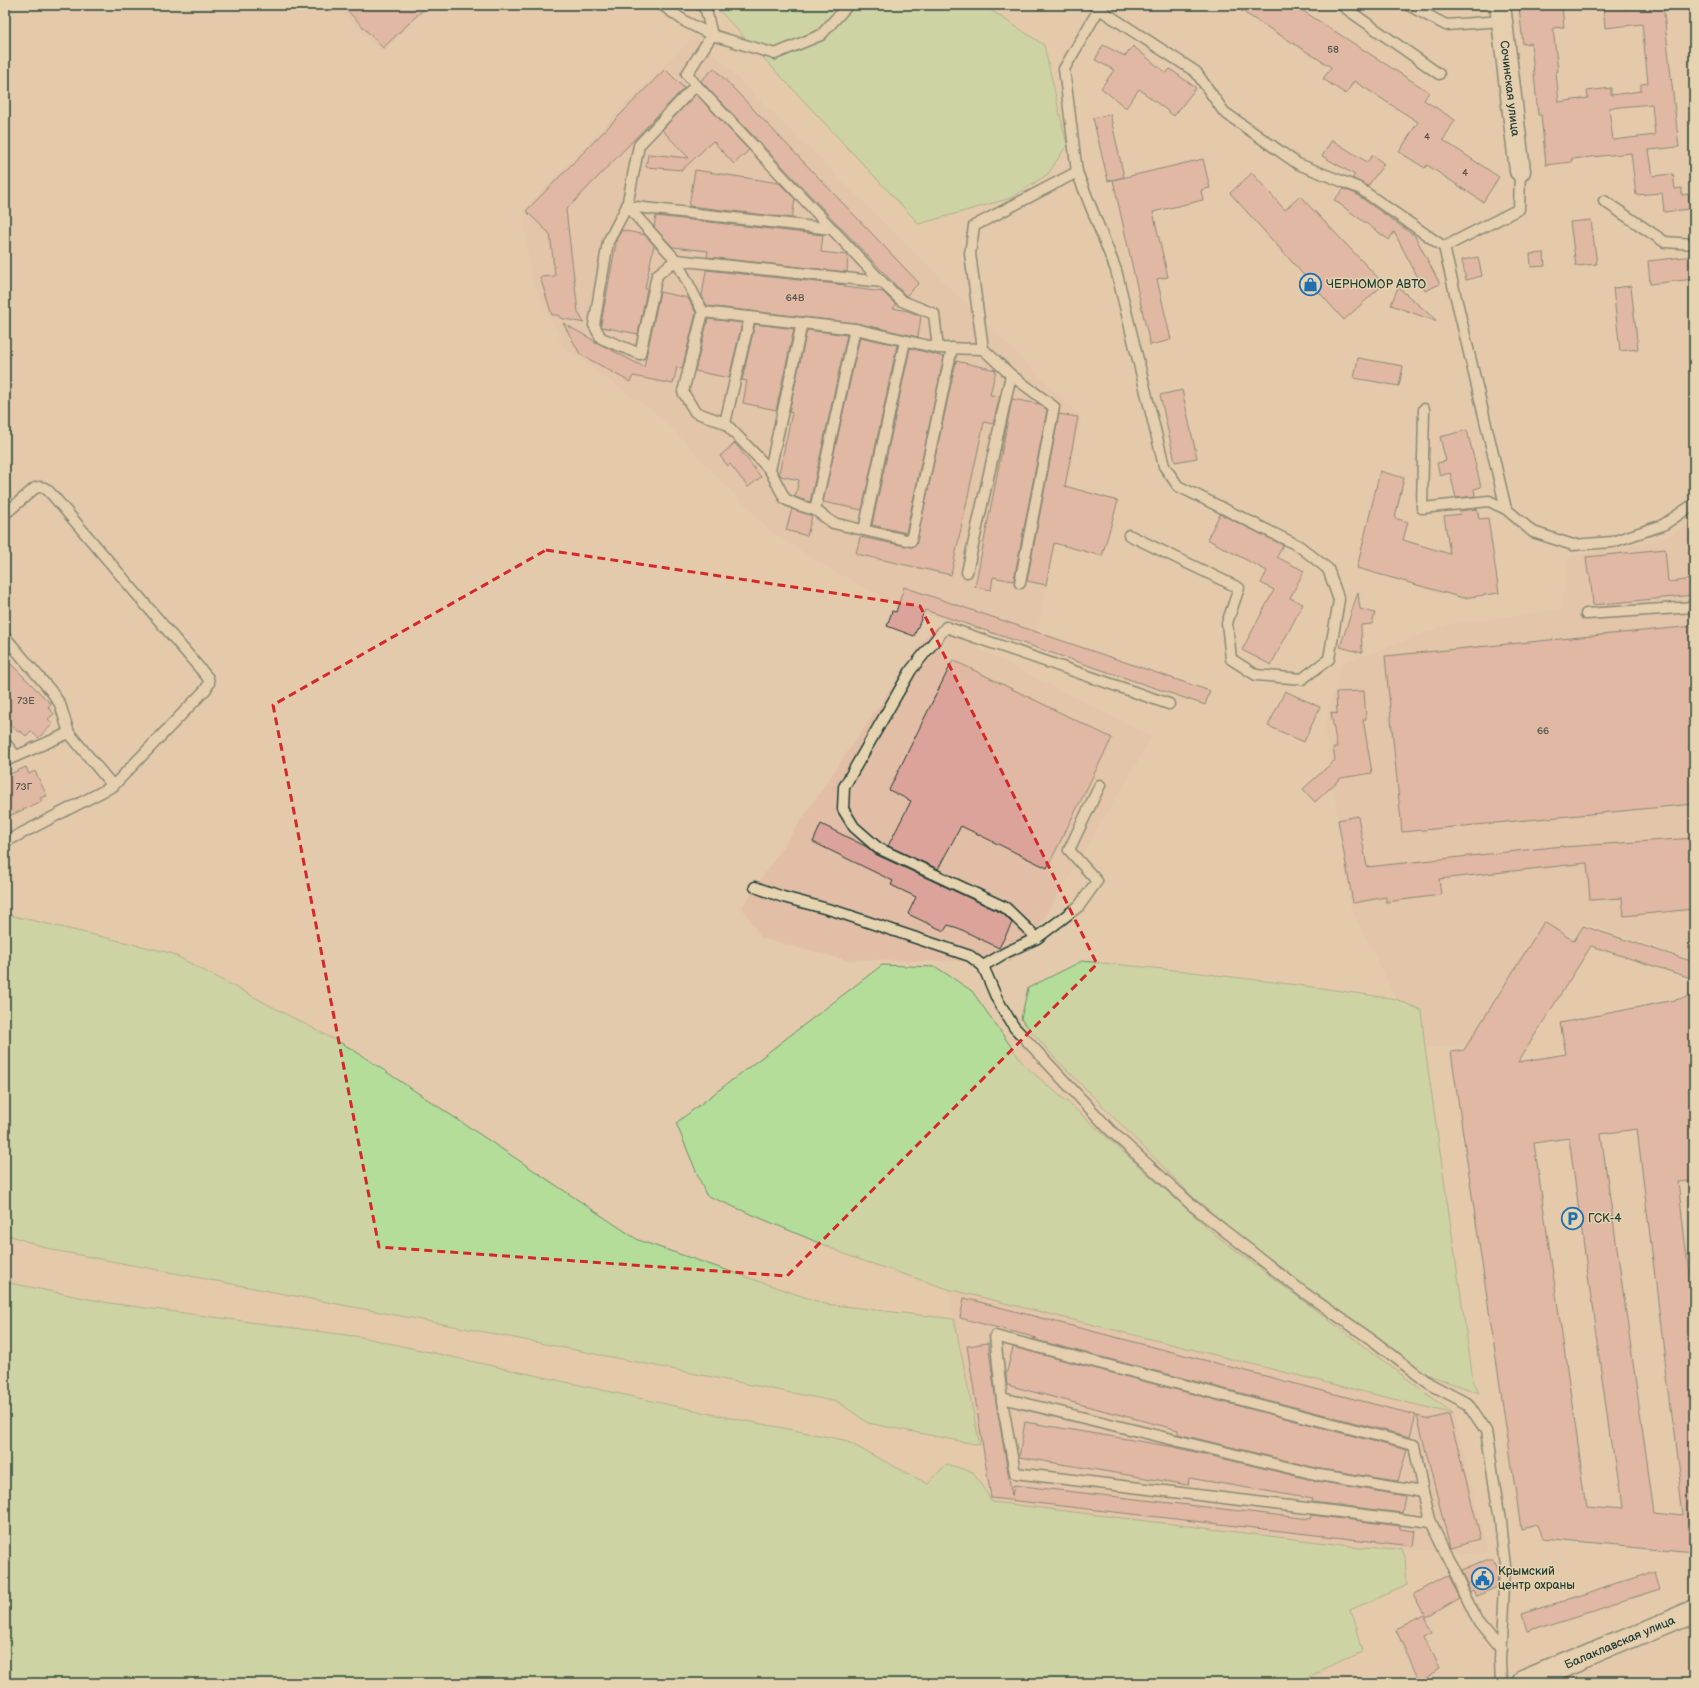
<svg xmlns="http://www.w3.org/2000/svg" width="1699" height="1688" viewBox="0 0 1699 1688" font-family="'Balsamiq Sans',sans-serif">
	<rect width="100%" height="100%" fill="#e4caac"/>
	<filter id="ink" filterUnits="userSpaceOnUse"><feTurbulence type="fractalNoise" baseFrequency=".025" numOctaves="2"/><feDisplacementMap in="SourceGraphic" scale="8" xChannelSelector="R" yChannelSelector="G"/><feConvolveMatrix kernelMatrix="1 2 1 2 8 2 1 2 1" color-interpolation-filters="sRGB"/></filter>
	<g filter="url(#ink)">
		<!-- built -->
		<g fill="#e2bea7">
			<path d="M336,5H432L382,52Z"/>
			<path d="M694,35L1081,417L1034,646L899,606L825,566L768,529L660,416L565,349L531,278L523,210Z"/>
			<path d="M1694,523V960L1584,922L1499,1055L1481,1054L1462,1044L1425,1048L1421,1010L1396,999L1350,905L1325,726L1341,664L1448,625L1561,610L1569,557L1659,541Z"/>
			<path d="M933,626L1152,737L1037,930L1012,962L847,960L761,938L742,907Z"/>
			<path d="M948,1289L1454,1414L1488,1553L1359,1547L992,1502Z"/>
		</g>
		<!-- green -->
		<g fill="#b4dd9a" stroke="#6a8d67">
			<path d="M714,5H983L1044,45L1067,145L1048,174L1011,198L919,224Z"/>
			<path d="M5,914L171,953L352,1049L638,1240L825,1304L954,1319L980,1445L868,1423L838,1402L469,1329L53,1250L5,1234Z"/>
			<path d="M1082,961L1184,971L1321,988L1396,999L1421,1010L1425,1048L1473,1380L1479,1393L1422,1373L1298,1284L1194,1198L1052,1055L1021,1019L1028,988Z"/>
			<path d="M882,965L936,967L972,991L1024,1065L1073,1107L1217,1236L1454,1414L948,1289L852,1257L706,1195L676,1123Z"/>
			<path d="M5,1282L109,1303L361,1337L716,1415L844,1440L928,1484L946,1464L973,1472L992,1502L1359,1547L1402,1549L1405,1557L1407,1585L1350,1610L1362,1651L1295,1683H5Z"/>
		</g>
		<!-- building -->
		<g fill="#dca39a" stroke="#1f3d34" fill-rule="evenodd">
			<path d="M342,5H428L383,48Z"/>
			<path d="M1232,5H1294L1429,92L1424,100L1455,120L1443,140L1499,177L1483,202L1427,165L1425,168L1399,152L1418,122L1354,81L1346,94L1323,79L1331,67Z"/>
			<path d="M1539,5H1562L1564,27L1553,28L1558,71L1556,72L1559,102L1588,98L1587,91L1611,88V95L1641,91V84L1648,83L1642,24L1605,28L1603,5H1624V9L1663,5L1679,147L1649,150L1653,176L1673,174L1675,189L1682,188V195L1688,194L1690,209L1664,212L1662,193L1636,195L1631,153L1571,159L1572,162L1546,165L1541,115H1538L1531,43L1523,44L1519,7ZM1652,104L1655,135L1613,140L1609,108Z"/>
			<path d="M1103,45L1125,56L1133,46L1166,73L1170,69L1196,88L1174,116L1139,89L1126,108L1101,88L1114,70L1095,60Z"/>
			<path d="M714,68L919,283L906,296L701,81Z"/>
			<path d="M665,69L684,88L566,210L578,312L584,323L560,318L558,315H552L540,277L555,276L550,234L526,211Z"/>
			<path d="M696,94L749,150L734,164L713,141L682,170L646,167L648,154L689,158L662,130Z"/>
			<path d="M1110,114L1124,177L1108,181L1093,118Z"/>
			<path d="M1332,140L1367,162L1373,155L1384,164L1368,186L1352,178L1355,175L1322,156Z"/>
			<path d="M1203,159L1210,188L1201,190L1203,200L1153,212L1168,277L1157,279L1171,340L1150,345L1113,180Z"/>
			<path d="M695,170L779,183L795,199L792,218L689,206Z"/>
			<path d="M1252,173L1285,210L1300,196L1384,284L1344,320L1230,193Z"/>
			<path d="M1344,189L1356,194L1415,236L1440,284L1425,291L1394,232L1389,240L1334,200Z"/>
			<path d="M656,216L823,235L821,252L848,255L847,272L707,257L708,251L673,247L654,227Z"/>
			<path d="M1591,220L1597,264L1576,266L1570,222Z"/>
			<path d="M622,230L645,235L654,245L645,288L647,289L638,334L602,327L601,324L617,238Z"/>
			<path d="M1544,253L1545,266L1531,267L1530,254Z"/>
			<path d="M1694,256V279L1650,284L1648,261Z"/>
			<path d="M1478,257L1482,276L1466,280L1462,260Z"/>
			<path d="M706,270L845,285V287L883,292L896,305L893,308L908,311L921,316L918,337L856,323L707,306L702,296Z"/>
			<path d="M1631,286L1638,349L1620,351L1613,288Z"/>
			<path d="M1398,287L1436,320L1435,321L1391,305Z"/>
			<path d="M660,292L688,298L696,313L682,369L677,367L673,384L633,376L630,382L580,354L563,323L593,340L596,344V342L644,367Z"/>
			<path d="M708,319L742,323L729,378L695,371Z"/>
			<path d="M755,324L794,329L776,410L743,403L747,381L742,380Z"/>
			<path d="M807,330L847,335L810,502L795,497L799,480L781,476L779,473L792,413L789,412Z"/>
			<path d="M860,337L897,345L862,510L823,502Z"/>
			<path d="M910,348L944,357L906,533L872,525Z"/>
			<path d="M1358,358L1403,366L1399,386L1354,378Z"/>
			<path d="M956,361L996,370L990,395L1000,396L993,424L984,422L951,575L856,554L860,537L910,547L916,545Z"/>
			<path d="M1182,390L1197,458L1175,462L1160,395Z"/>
			<path d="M1012,399L1040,404L1047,410L1014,579L1013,581L993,577L991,590L975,587Z"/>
			<path d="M1059,414L1078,417L1065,486L1118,501L1102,556L1054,543L1046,585L1027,581Z"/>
			<path d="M1467,430L1481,487L1474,489L1475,496L1456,498L1450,473L1440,476L1437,463L1446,461L1440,437Z"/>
			<path d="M735,443L761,477L748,487L730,464L728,466L720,456Z"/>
			<path d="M1380,471L1404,478L1395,518L1408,522L1403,540L1450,554L1444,516L1460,514L1459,511L1477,509L1479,519L1488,518L1499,593L1463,598L1357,568Z"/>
			<path d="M792,509L812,516L807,536L786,530Z"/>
			<path d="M1220,514L1283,545L1277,557L1304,571L1290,598L1303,604L1271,665L1242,650L1274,590L1261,583L1267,571L1207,539Z"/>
			<path d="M1665,549L1668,582L1694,579V595L1593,605L1590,574H1588L1586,557Z"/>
			<path d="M904,587L1210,691L1205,705L925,610L914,636L887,626L892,611L896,612Z"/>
			<path d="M1358,592L1360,609L1375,613L1372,624L1361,625L1362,653L1340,647Z"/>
			<path d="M1694,626V804L1402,832L1385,656Z"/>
			<path d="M5,658L51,704L48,707L54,714L48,719L53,724L38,738L31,731L26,736L20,731L18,732L5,718Z"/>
			<path d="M953,660L1112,738L1047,868L961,826L938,869L888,846L911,801L889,790Z"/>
			<path d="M1285,691L1320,707L1304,742L1268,726Z"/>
			<path d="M1364,691L1366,719H1363L1372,773L1341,778L1315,802L1303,789L1335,760L1333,748L1337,747L1331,712L1337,714L1336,692Z"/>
			<path d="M26,767L29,774L35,771L47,796L40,798L42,801L5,818V776Z"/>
			<path d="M1358,816L1367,867L1563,846V847L1694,838V909L1624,916L1622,898L1590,900L1587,863L1439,879L1441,895L1386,902V897L1353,903L1338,820Z"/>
			<path d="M821,824L867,847L875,854L1002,913L1012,923L999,948L958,928L948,925L944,931L908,914L916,897L891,885L893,881L813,842Z"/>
			<path d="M1544,922L1574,941L1583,926L1694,962V979L1591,946L1518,1062L1566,1054L1560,1023L1694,996V1181L1678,1182L1694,1318V1552L1543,1538L1538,1525L1521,1529L1451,1052L1464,1050ZM1637,1129L1684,1515L1654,1512L1601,1134ZM1569,1138L1620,1509L1587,1506L1534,1143Z"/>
			<path d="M964,1298L1416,1415L1410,1437L1032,1339L1037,1338L960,1318Z"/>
			<path d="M988,1343L996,1402L1012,1496L1014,1485L1310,1519L1311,1515L1400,1526V1529L1415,1531L1413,1546L991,1498L967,1346Z"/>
			<path d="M1013,1347L1407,1450L1398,1481L1320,1469L1178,1434V1430L1007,1385L1006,1375Z"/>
			<path d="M1449,1414L1481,1539L1450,1547L1417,1416L1430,1419Z"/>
			<path d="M1025,1422L1174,1447L1317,1481L1405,1496L1402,1513L1312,1502L1313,1499L1189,1478L1188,1485L1019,1457Z"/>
			<path d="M1485,1560H1491L1498,1576L1497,1587L1477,1596L1474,1589L1471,1591L1461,1570Z"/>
			<path d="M1656,1572L1661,1589L1527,1631L1522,1614Z"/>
			<path d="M1449,1576L1460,1597L1426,1617L1414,1595Z"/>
			<path d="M1424,1616L1432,1632L1424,1636L1439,1669L1419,1680L1396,1630Z"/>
		</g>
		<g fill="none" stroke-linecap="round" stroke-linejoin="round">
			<defs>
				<g id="service">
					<path d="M662,5L686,22L712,35L775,54L821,35L848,5"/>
					<path d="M701,5L706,10L712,35L687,74L696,85L882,282L902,301L934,314L938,348"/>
					<path d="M1093,5L1196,72L1224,112L1298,164L1359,188L1444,247L1506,509"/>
					<path d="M1341,5L1439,74"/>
					<path d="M1408,5L1446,25L1502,21"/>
					<path d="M696,85L639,145L627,206L676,260L703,312L855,329L938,348L983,349L1011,375L967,572"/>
					<path d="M1077,172L1116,270L1164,466L1178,486L1299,546L1328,569L1339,600L1329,659L1302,679L1256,675L1231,659L1227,623L1239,588L1129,535"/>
					<path d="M1604,201L1665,242L1694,244"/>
					<path d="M832,229L627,206L608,242L594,325L601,338L640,354L657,275L676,260L882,282"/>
					<path d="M1444,247L1519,209L1520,171"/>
					<path d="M703,312L683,392L695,412L725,423L770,470"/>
					<path d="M802,323L770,470L785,499L798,505L815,510L833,523L911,541L952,348"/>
					<path d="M983,349L970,254L974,226L1077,172L1064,69L1099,9"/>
					<path d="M1011,375L1054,407L1020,583"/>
					<path d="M1424,409L1422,508L1489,501L1506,509L1533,532L1573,545L1612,542L1663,525L1694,504"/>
					<path d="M725,423L750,317"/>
					<path d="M815,510L855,329"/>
					<path d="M5,514L35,488C45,484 49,492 55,498L208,678L209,683L206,689L113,786L5,842"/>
					<path d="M864,530L905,341"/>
					<path d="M1586,614L1694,607"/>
					<path d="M5,637L51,691L60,704L69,733L113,786"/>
					<path d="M5,743L16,756"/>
					<path d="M5,761L69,733"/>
					<path d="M1100,785L1069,850L1097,881L1079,906L1037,938L1006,908L878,848L854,827L843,809L844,787L911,670L946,627L1169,704"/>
					<path d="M755,887L783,897L835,911L970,956L983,966L997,999L1014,1027L1110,1130L1193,1206L1303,1292L1375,1342L1430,1384L1468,1404L1486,1431L1500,1520L1505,1568L1500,1659L1501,1683"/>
					<path d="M983,966L1005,953L1037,938"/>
					<path d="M1002,1398L1319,1475L1423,1492"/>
					<path d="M1431,1523L1015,1473L1002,1401L995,1336L1414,1445L1423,1492L1431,1523L1479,1622L1501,1649"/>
				</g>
				<g id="minor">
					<path id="s1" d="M1500,5L1520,171"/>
				</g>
				<g id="secondary">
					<path id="s2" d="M1523,1683L1694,1611"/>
				</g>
			</defs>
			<!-- service casing -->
			<use href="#service" stroke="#1f3d34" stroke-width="13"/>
			<!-- minor casing -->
			<use href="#minor" stroke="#1f3d34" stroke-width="23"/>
			<!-- secondary casing -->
			<use href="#secondary" stroke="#1f3d34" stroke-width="25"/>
			<!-- service -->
			<use href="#service" stroke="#e6d4b1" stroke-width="10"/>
			<!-- minor -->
			<use href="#minor" stroke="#e6d4b1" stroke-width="20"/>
			<!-- secondary -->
			<use href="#secondary" stroke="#e6d4b1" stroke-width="22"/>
		</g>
	</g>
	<!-- marked area -->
	<path d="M0 0H1699V1688H0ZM546,550L920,606L1097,964L787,1276L379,1247L273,705Z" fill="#e4caac" fill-opacity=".55" fill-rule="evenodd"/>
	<path fill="none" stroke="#d62828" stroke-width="3" stroke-dasharray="8 5" stroke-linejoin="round" d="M546,550L920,606L1097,964L787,1276L379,1247L273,705Z"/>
	<!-- icons -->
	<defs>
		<symbol id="shop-ring" viewBox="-11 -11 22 22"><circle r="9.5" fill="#e6d4b1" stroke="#1f6fb2" stroke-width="1.5"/><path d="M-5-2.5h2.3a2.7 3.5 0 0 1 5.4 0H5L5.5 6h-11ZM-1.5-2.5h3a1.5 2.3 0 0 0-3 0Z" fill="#1f6fb2"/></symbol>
		<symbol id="parking-ring" viewBox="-11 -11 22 22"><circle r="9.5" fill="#e6d4b1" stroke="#1f6fb2" stroke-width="1.5"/><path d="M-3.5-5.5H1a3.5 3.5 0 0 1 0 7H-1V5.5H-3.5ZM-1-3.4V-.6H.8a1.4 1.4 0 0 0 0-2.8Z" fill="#1f6fb2"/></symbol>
		<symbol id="civic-ring" viewBox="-11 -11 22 22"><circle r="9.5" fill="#e6d4b1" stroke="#1f6fb2" stroke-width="1.5"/><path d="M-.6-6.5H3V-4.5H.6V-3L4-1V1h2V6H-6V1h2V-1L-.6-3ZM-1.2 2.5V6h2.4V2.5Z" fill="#1f6fb2"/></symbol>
	</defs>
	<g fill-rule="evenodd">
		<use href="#shop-ring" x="1298" y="272" width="25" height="25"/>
		<use href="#parking-ring" x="1560" y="1206" width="25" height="25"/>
		<use href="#civic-ring" x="1470" y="1566" width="25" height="25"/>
	</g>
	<g text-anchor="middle" stroke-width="3" stroke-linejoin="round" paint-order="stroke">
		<!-- number labels -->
		<g font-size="10" fill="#4e564e">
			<text x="1333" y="53">58</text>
			<text x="1427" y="140">4</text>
			<text x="1465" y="176">4</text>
			<text x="795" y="301">64В</text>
			<text x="26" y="704">73Е</text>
			<text x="1543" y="734">66</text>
			<text x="24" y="790">73Г</text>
		</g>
		<!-- street labels -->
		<g font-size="12" fill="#1f3d34" stroke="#e6d4b1">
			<text dy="4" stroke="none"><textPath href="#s1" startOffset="84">Сочинская улица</textPath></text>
			<text dy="4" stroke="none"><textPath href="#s2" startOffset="105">Балаклавская улица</textPath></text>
		</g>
		<!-- poi labels -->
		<g font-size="12" fill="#1f3d34" stroke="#e6d4b1" text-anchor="start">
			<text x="1326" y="288">ЧЕРНОМОР АВТО</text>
			<text x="1588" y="1222">ГСК-4</text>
			<text x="1498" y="1575">Крымский<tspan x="1498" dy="14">центр охраны</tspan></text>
		</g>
	</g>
	<!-- margin -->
	<rect width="1699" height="1688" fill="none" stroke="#e6d4b1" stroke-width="20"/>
	<rect x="10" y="10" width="1679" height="1668" fill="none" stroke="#1f3d34" stroke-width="1.5" filter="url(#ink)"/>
</svg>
